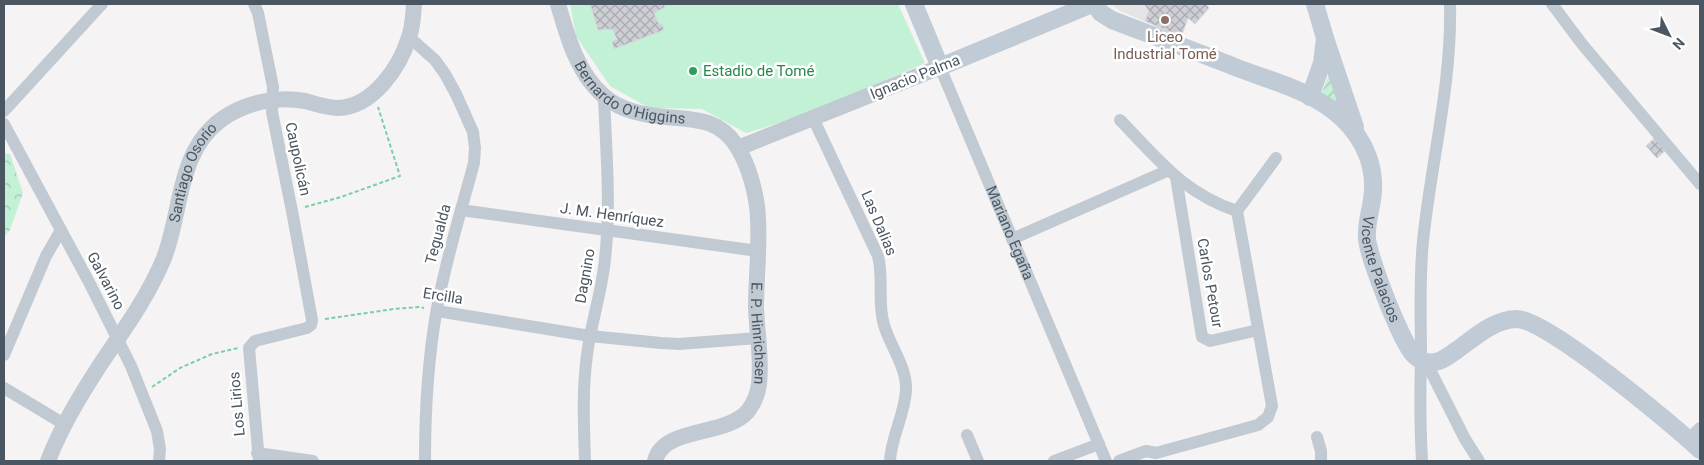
<svg xmlns="http://www.w3.org/2000/svg" width="1704" height="465" viewBox="0 0 1704 465" font-family="Roboto,sans-serif">
	<defs>
		<pattern id="forest-crowns" width="20" height="18" patternUnits="userSpaceOnUse" patternTransform="scale(1.25)"><rect width="20" height="18" fill="#c3f1d5"/><path d="M2 6a3 3 0 1 1 6 0M12 15a3 3 0 1 1 6 0" fill="none" stroke="#a0c6b0"/></pattern>
		<pattern id="garden-furrows" width="10" height="10" patternUnits="userSpaceOnUse" patternTransform="scale(1.25)"><rect width="10" height="10" fill="#c3f1d5"/><path d="M-1 1l2-2M0 10L10 0M9 11l2-2" fill="none" stroke="#a0c6b0"/></pattern>
		<pattern id="building-cross-hatch" width="8" height="8" patternUnits="userSpaceOnUse" patternTransform="scale(1.25)"><rect width="8" height="8" fill="#cdcfd5"/><path d="M0 0l8 8M0 8l8-8" fill="none" stroke="#a8abb0"/></pattern>
	</defs>
	<rect width="100%" height="100%" fill="#f5f3f3"/>
	<!-- education -->
	<path fill="#e6e4e5" d="M1112,4H1199L1188,18L1181,37L1120,11Z"/>
	<!-- forest -->
	<path fill="url(#forest-crowns)" d="M4,153L10,154L23,193L10,230L4,237Z"/>
	<!-- garden -->
	<path fill="url(#garden-furrows)" d="M1331,69L1344,108L1322,93Z"/>
	<!-- pitch -->
	<path fill="#c3f1d5" d="M570,4H898L925,63C866,88 807,116 746,133L702,109L649,108L610,86L576,36Z"/>
	<!-- building -->
	<g fill="url(#building-cross-hatch)" stroke="#d7d9de">
		<path d="M590,4H664L665,7L654,13L659,24H662L664,30L614,49L612,42L617,39L612,29L598,30Z"/>
		<path d="M1140,4H1206L1209,8L1195,24L1188,18L1181,37L1145,21L1149,11L1144,4L1140,5Z"/>
		<path d="M1657,136L1668,148L1657,158L1646,146Z"/>
	</g>
	<g fill="none" stroke-linecap="round" stroke-linejoin="round">
		<!-- path -->
		<g stroke="#7ad0a6" stroke-width="2" stroke-dasharray="4 2.5" stroke-linecap="butt">
			<path d="M305,207L341,197L400,176L378,107"/>
			<path d="M325,319L394,309L419,307L424,308"/>
			<path d="M152,387L180,368L212,354L238,348"/>
		</g>
		<!-- minor -->
		<g stroke="#c1cad2" stroke-width="12">
			<path d="M254,4L258,13L273,87L272,112L292,211L312,320L311,325L307,328L255,341L249,348L259,461"/>
			<path d="M1552,4L1582,44L1700,184"/>
			<path d="M409,37L435,60L445,74L456,94L473,132L475,148L474,163C461,211 446,259 437,308C428,358 425,411 425,461"/>
			<path id="s1" d="M940,67L1106,461"/>
			<path d="M4,111L102,4"/>
			<path d="M813,118L878,256C884,279 877,302 884,325C890,346 907,367 906,390C905,414 891,437 890,461"/>
			<path d="M1120,120C1158,159 1183,193 1237,211"/>
			<path d="M4,124L90,284L131,366L157,431L160,449L159,461"/>
			<path d="M1176,177L1202,337L1210,341L1258,330"/>
			<path d="M461,210L758,251"/>
			<path d="M1012,239L1169,170"/>
			<path d="M437,311L590,336L661,343L679,344L758,338"/>
			<path d="M4,355L46,256L61,230"/>
			<path d="M1426,362L1465,439L1479,461"/>
			<path d="M4,388L64,424"/>
			<path d="M967,435L978,461"/>
			<path d="M1317,437L1321,451V461"/>
			<path d="M1689,439L1700,428"/>
			<path d="M257,453L313,461"/>
			<path d="M585,461C584,426 582,391 587,355C591,323 602,291 605,259C611,205 606,150 604,96"/>
			<path d="M1054,461L1099,444"/>
			<path d="M1119,461L1146,451L1156,453L1258,425L1268,417L1272,406L1237,211L1276,158"/>
			<path d="M1422,461C1420,427 1420,393 1421,359C1421,320 1419,280 1423,241C1431,162 1452,84 1450,4"/>
		</g>
		<!-- tertiary -->
		<g stroke="#c1cad2" stroke-width="16">
			<path id="s2" d="M558,4C567,36 578,75 605,97C622,111 644,115 666,117C694,120 718,118 736,145C747,162 754,186 757,206C761,239 756,274 756,308C757,333 762,359 759,384C758,394 754,403 748,411C726,437 663,426 655,461"/>
			<path d="M738,148L940,67"/>
			<path id="s3" d="M48,461C61,427 80,396 100,365C123,331 148,297 164,258C182,212 177,151 222,119C246,102 277,96 305,101C316,104 327,108 338,108C373,107 400,67 409,37C413,27 413,15 414,4"/>
		</g>
		<!-- secondary -->
		<g stroke="#c1cbd6" stroke-width="18">
			<path d="M914,4L940,67L1092,4"/>
			<path id="s4" d="M1094,4L1101,13L1112,20C1154,36 1197,52 1240,69C1275,82 1315,92 1343,119C1365,140 1377,169 1372,200C1370,213 1366,225 1367,238C1368,256 1402,345 1415,356C1421,362 1430,364 1439,361C1445,359 1451,354 1457,350C1474,338 1494,319 1517,319C1548,320 1672,424 1700,450"/>
			<path d="M1325,38L1355,127"/>
			<path d="M1310,97L1322,63L1325,38L1315,4"/>
		</g>
	</g>
	<!-- markers -->
	<circle fill="#8d6e63" stroke="#fff" stroke-width="2" cx="1165" cy="20" r="5"/>
	<circle fill="#2e9e5b" stroke="#fff" stroke-width="2" cx="693" cy="71" r="5"/>
	<g text-anchor="middle" stroke-width="5" stroke-linejoin="round" paint-order="stroke">
		<!-- education labels -->
		<g font-size="15" fill="#785e54" stroke="#fff">
			<text x="1165" y="42">Liceo<tspan x="1165" dy="17">Industrial Tomé</tspan></text>
		</g>
		<!-- leisure labels -->
		<g font-size="15" fill="#27864d" stroke="#fff" text-anchor="start">
			<text x="703" y="76">Estadio de Tomé</text>
		</g>
		<!-- street labels -->
		<g font-size="15" fill="#4a5661" stroke="#fff">
			<text transform="translate(915 77) rotate(-22)" y="5">Ignacio Palma</text>
			<text dy="5" stroke="none"><textPath href="#s2" startOffset="126">Bernardo O'Higgins</textPath></text>
			<text transform="translate(298 159) rotate(78)" y="5">Caupolicán</text>
			<text dy="5" stroke="none"><textPath href="#s3" startOffset="325">Santiago Osorio</textPath></text>
			<text transform="translate(612 215) rotate(8)" y="5">J. M. Henríquez</text>
			<text transform="translate(879 223) rotate(67)" y="5">Las Dalias</text>
			<text dy="5" stroke="none"><textPath href="#s1" startOffset="180">Mariano Egaña</textPath></text>
			<text transform="translate(438 234) rotate(-75)" y="5">Tegualda</text>
			<text dy="5" stroke="none"><textPath href="#s4" startOffset="438">Vicente Palacios</textPath></text>
			<text transform="translate(585 276) rotate(-80)" y="5">Dagnino</text>
			<text transform="translate(106 281) rotate(62)" y="5">Galvarino</text>
			<text transform="translate(1210 283) rotate(80)" y="5">Carlos Petour</text>
			<text transform="translate(443 296) rotate(9)" y="5">Ercilla</text>
			<text dy="5" stroke="none"><textPath href="#s2" startOffset="442">E. P. Hinrichsen</textPath></text>
			<text transform="translate(237 404) rotate(-95)" y="5">Los Lirios</text>
		</g>
	</g>
	<!-- border -->
	<rect width="1704" height="465" fill="none" stroke="#4a5661" stroke-width="10"/>
	<!-- north arrow -->
	<g transform="translate(1669 35) rotate(132)" stroke="#ffffff" stroke-width="4" paint-order="stroke">
	<path d="M0-4L9 19L0 12L-9 19Z" fill="#4a5661"/>
	<text y="-8" font-size="14" font-weight="bold" text-anchor="middle" fill="#4a5661">N</text>
	</g>
</svg>
